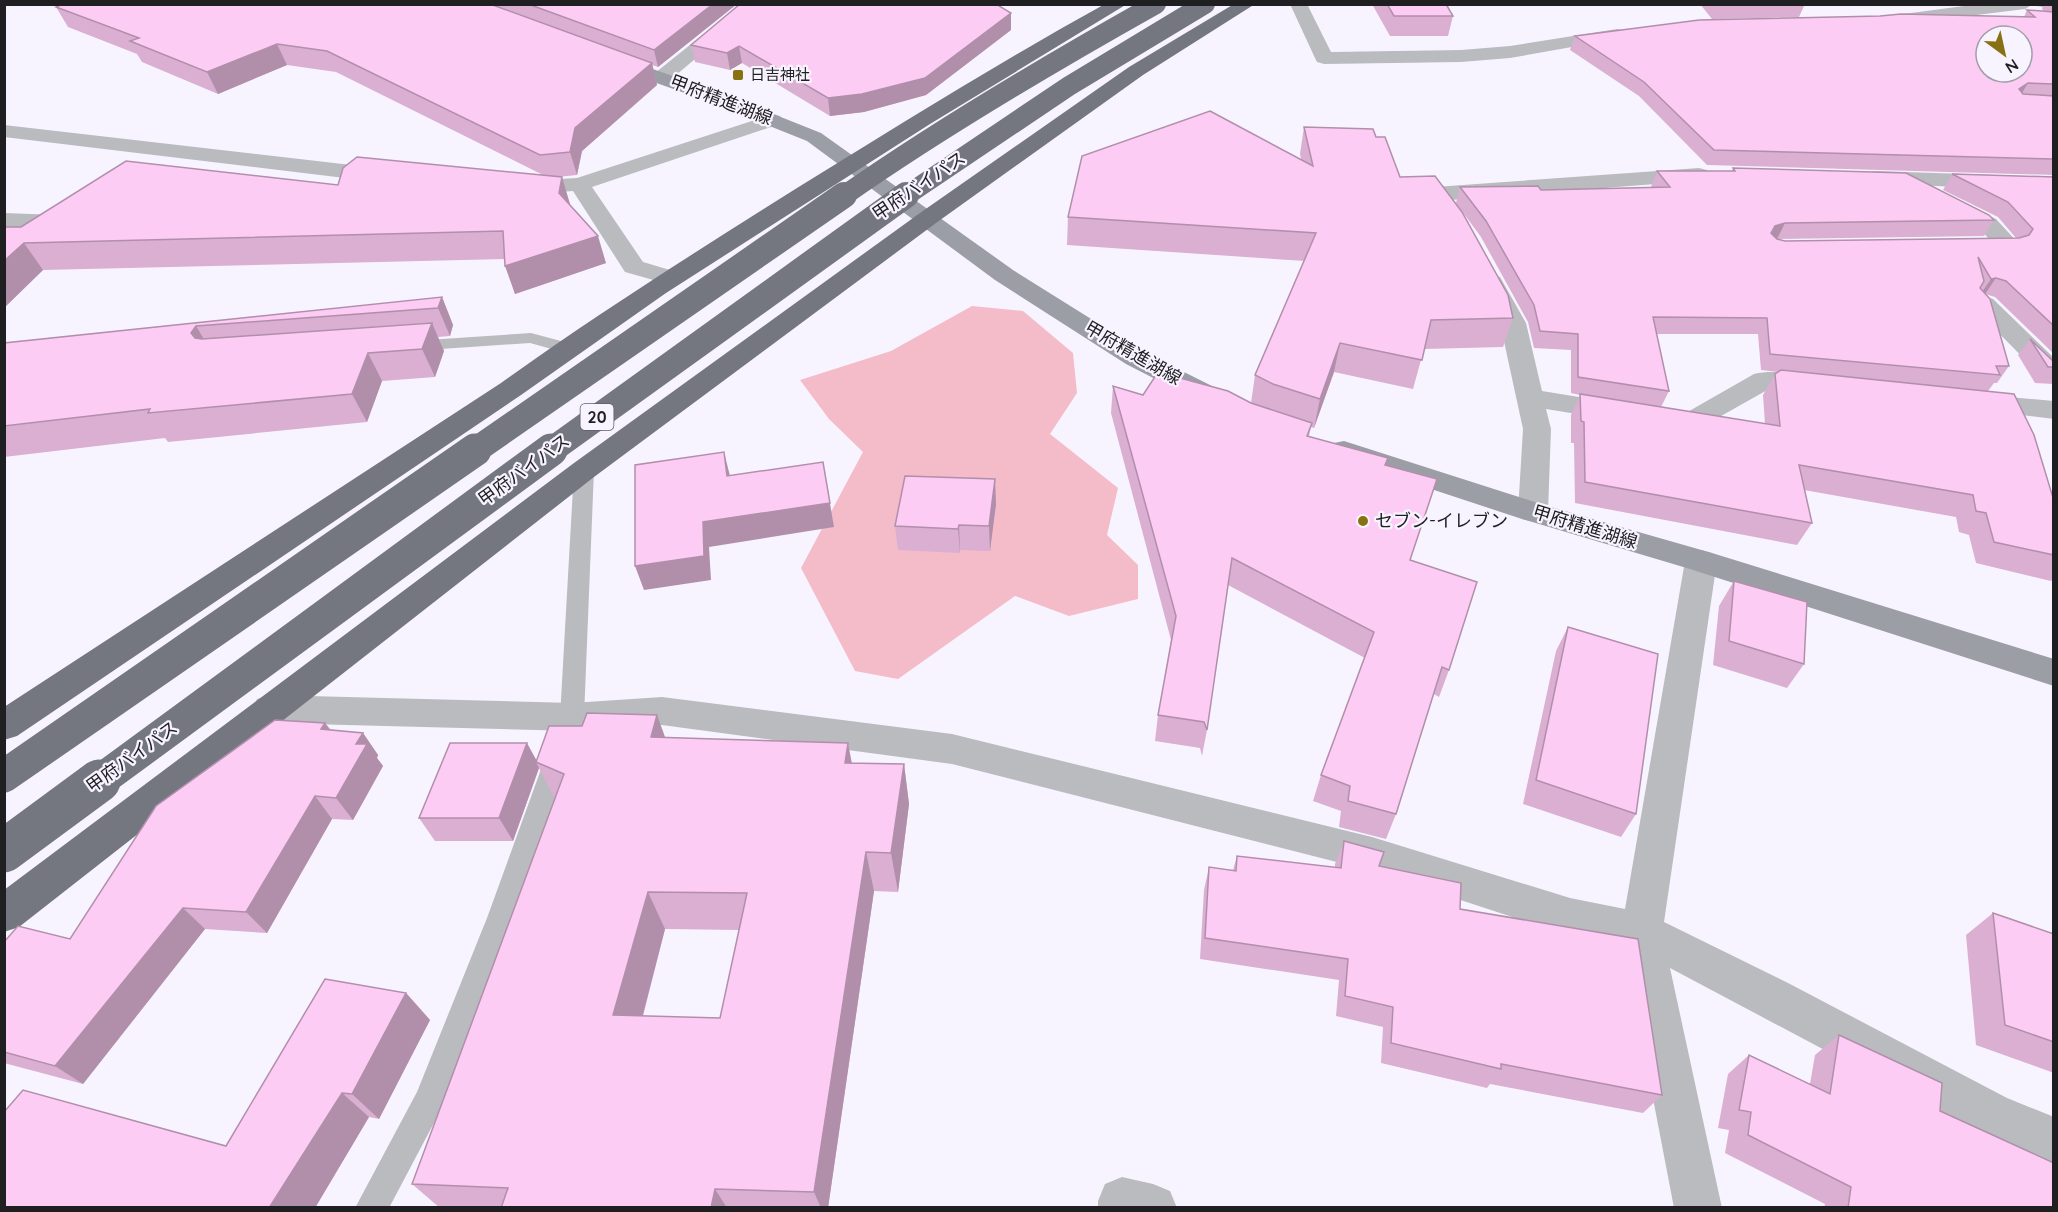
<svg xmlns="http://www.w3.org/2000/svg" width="2058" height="1212" viewBox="0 0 2058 1212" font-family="Quicksand,'Noto Sans JP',sans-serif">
	<rect width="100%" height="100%" fill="#f8f4ff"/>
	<!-- green -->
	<path fill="#f4bbc8" d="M972,306L1023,311L1073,353L1077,393L1050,434L1118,488L1107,535L1138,565V599L1069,616L1015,596L898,679L855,671L801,568L863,452L829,419L800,380L891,351Z"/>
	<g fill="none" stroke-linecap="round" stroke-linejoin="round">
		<!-- lane -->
		<g fill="#b9bbbf" fill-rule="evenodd">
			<path d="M2035,4H2054V9L2037,6Z"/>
			<path d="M531,333L572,344L575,348L572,352L566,353L530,343L412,351L406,350L403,346L406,342L412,341Z"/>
			<path d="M584,463L591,465L594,470L584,717L515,918L445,1102L389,1208H355L417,1092L487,918L560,717L574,470L577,465Z"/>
		</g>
		<!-- street -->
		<g fill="#b9bbbf" fill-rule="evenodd">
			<path d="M741,4H760L669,81H655L652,77L655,73Z"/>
			<path d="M1290,4H1307L1331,52L1461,50L1510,46L1617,29L1623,30L1626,34L1623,38L1617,39L1510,58L1461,62L1324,64L1317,62L1315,58Z"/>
			<path d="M1979,4H2033L2025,9L1896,25L1890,24L1887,20L1890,16L1896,15Z"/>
			<path d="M773,114L780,116L783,120L780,124L592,187L643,262L680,273L683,278L680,283L671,285L625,272L573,191L521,195L513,193L510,188L513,183L521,181L577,178Z"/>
			<path d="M4,125L386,169L394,171L397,176L394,181L386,183L4,137Z"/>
			<path d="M1699,168L1707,170L1710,175L1707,180L1450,200L1465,220L1462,225L1454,227L1446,225L1424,194L1427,189L1435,187Z"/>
			<path d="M1874,171L2054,177V191L1866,183L1863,178L1866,173Z"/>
			<path d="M1951,198L1996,219L2020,245L2016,250L2008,252L1966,250L1962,245L1966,240L1988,238L1980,229L1943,210L1940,205L1943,200Z"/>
			<path d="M4,213L59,215L67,217L70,222L67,227L59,229L4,227Z"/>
			<path d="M1491,275L1500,277L1526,323L1542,391L1684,414L1754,374C1775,369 1805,375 1826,380L1830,386L1826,392L1816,394L1769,389L1698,429L1688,432L1546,409L1551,429L1548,512L1544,519L1533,522L1522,519L1518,512L1523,429L1500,323L1479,282L1482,277Z"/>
			<path d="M1984,296L1993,299L2054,358V381L2044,379L1975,309L1971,304L1975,299Z"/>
			<path d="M1974,394L2054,401V419L1964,408L1960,402L1964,396Z"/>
			<path d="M1701,550L1712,553L1717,561L1664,922L1790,984L2007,1098L2054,1117V1164L1975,1130L1670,968L1722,1208H1674L1624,947L1570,936L1372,871L952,764L662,725L572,731L270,723L257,719L252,709L257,699L270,695L572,703L662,697L952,734L1372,837L1570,898L1625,909L1685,561L1690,553Z"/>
			<path d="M1122,1177L1153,1184L1170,1191L1177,1208H1098V1201L1105,1184Z"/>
		</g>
		<!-- secondary -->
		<g fill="#9c9ea5" fill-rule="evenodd">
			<path d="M613,55L721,93L821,133L1013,270L1144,352L1218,389L1222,395L1218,401L1208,403L1198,401L1126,364L995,280L807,141L707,101L606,65L604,61L606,57Z"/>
			<path d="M1344,441L1544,505L1712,553L2054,659V686L1690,569L1522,519L1334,457L1330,450L1334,443Z"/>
		</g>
		<!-- highway -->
		<g fill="#747780" fill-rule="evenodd">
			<path d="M1105,4H1127L930,124L666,293L521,395L17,736L4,740V707L501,383C597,314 697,251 797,188C899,125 1000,62 1105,4Z"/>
			<path d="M1234,4H1255L1143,75L936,223L594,477L19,927L4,932V890L574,463L920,213L1129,67Z"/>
		</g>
		<!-- highway-bridge-far3 -->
		<g stroke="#747780" stroke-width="20">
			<path d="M842,197C942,127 1049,64 1156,4"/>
			<path d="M904,197L1069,86L1205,4"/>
		</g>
		<!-- highway-bridge-far2 -->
		<g stroke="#747780" stroke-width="26">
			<path d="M473,452L844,195"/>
			<path d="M549,452L906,195"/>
		</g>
		<!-- highway-bridge-far1 -->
		<g stroke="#747780" stroke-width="33">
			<path d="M4,776L475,450"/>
			<path d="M97,783L551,450"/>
		</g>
		<!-- highway-bridge -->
		<path stroke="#747780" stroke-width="43" d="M4,851L99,781"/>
	</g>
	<!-- wall -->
	<g fill="#daafd2" fill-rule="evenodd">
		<path d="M492,4H737L658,67L652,65L657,85L582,151L577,175L557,177L570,204V205L606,263L515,294L505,259L43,270L4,308V227H21L338,185L543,175L336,72L287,65L218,94L142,62L137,54L68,27L56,7Z"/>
		<path d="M1372,4H1446L1453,16L1448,36H1390Z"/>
		<path d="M1700,4H1805L1799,17L1712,19Z"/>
		<path d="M2044,4H2054V175L1707,165L1639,96L1570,50L1575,36L2024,17L2027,10L2044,11L2042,9Z"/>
		<path d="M1011,30L926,95L864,112L830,116L742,63L730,70L695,62L691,45Z"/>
		<path d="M1304,127L1376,137L1400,177L1513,318L1503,347L1424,349L1413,389L1334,372L1314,428L1311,427L1309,436L1386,465L1410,560L1449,670L1439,697L1434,694L1396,814L1386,839L1339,827L1341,811L1313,801L1321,775L1365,658L1228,585L1207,730L1202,756L1200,748L1155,741L1158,715L1171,640L1111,413L1113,386L1143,395L1251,403L1255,375L1305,261L1067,245L1068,217L1301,159L1300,154Z"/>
		<path d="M1733,168L1994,220L1984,236L1777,239L1785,241L2016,238L1998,217L1943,190L1952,174L2054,177V354L1995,297L1985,294L2009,366L1997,383H1994L1988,391L2054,501V578L2051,581L1976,563L1969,535L1959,532L1956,517L1804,490L1812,523L1797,545L1575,503L1574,443H1571V415L1580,395L1571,393V350L1534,348L1528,322L1481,237L1456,203L1460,187L1541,190L1652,188L1651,187L1657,171H1732ZM1656,334H1758L1761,370L1778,372L1775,374L1763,395L1765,424L1661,407L1669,391Z"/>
		<path d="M442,297L453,325L450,336L438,337L444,351L435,377L382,381L367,422L168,442L165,438L4,457V343Z"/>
		<path d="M2030,339L2054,362V384L2035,383L2018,355Z"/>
		<path d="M995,479L996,504L990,551L960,550V553L898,550L895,526Z"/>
		<path d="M1734,581L1804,664L1787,688L1713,665L1719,606Z"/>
		<path d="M1568,627L1636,814L1621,837L1523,804L1556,651Z"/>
		<path d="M325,723L331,730L363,733L378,755L377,758L383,766L353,820L332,819L267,933L205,929L83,1084L4,1063V942L70,939Z"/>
		<path d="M665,738L848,743L852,763L904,764L909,804L898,892L874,891L828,1208H440L412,1184L555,799L539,768L513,841H435L419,818L537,761ZM665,929L739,930L720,1018L643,1016Z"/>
		<path d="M1344,841L1379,866L1460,909L1662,1095L1643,1113L1490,1084L1487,1088L1381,1063L1383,1027L1336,1016L1339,980L1200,959L1204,890L1209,867L1233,870L1237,856L1335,868V864Z"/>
		<path d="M1993,913L2054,934V1073L1976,1045L1966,935Z"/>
		<path d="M406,993L430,1020L379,1119L369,1117L315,1208L226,1146Z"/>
		<path d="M1839,1035L1940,1111L2054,1208H1824L1825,1204L1725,1153L1729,1130L1718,1128L1728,1074L1749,1055L1810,1084L1815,1055Z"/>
	</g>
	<!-- shaded-wall -->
	<g fill="#b18fab">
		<path d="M713,4H737L658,67L654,50Z"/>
		<path d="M1011,13V30L926,95L864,112L830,116L828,98Z"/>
		<path d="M277,44L287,65L218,94L207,72Z"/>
		<path d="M739,46L742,63L730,70L727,53Z"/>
		<path d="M652,63L657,85L582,151L577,175L570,152L575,128Z"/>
		<path d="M2028,83L2019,98V89Z"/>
		<path d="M562,177L570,204L567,220L559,193Z"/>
		<path d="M1785,223L1777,239L1767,242L1775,226Z"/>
		<path d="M598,236L606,263L515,294L505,266Z"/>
		<path d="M24,243L43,270L4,308V261Z"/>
		<path d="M1996,278L1985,294L1980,295L1991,279Z"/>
		<path d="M442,297L453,325L450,336L438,308Z"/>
		<path d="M432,323L444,351L435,377L422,349Z"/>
		<path d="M196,326L213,354L191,333Z"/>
		<path d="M1340,343L1334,372L1314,428L1320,399Z"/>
		<path d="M368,353L382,381L367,422L352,394Z"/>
		<path d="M724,452L730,476H727Z"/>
		<path d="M823,462L834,527L709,547L711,580L644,590L635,566L703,522Z"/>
		<path d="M995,479L996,504L990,551L989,526Z"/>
		<path d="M959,525L960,550V553L958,529Z"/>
		<path d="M657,715L672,756L651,737Z"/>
		<path d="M325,723L342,746L321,729Z"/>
		<path d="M363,733L378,755L377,758L383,766L353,820L336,798L356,744Z"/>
		<path d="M527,743L538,763L536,762L539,768L513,841L499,818Z"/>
		<path d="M848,743L855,783L845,763Z"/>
		<path d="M904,764L909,804L898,892L891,853Z"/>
		<path d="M315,796L332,819L267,933L246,912Z"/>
		<path d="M866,852L874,891L828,1208H821L814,1192Z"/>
		<path d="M648,892L665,929L634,1049L613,1015Z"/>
		<path d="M183,908L205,929L83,1084L55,1066Z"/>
		<path d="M406,993L430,1020L379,1119L352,1094Z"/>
		<path d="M342,1093L369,1117L315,1208H269Z"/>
		<path d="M715,1189L727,1208H711Z"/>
	</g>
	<!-- building -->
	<g fill="#fdccf4" stroke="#b18fab" stroke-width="1.5" fill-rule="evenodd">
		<path d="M63,4H490L652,63L575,128L570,152L540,155L327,51L277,44L207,72L130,41L139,38L56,7Z"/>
		<path d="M528,4H713L654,50Z"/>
		<path d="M740,4H996L1011,13L925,78L862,94L828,98L739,46L727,53L691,45Z"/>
		<path d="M1387,4H1446L1453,16H1394Z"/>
		<path d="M2027,10L2054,12V84L2028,83L2019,89L2023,94L2054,96V159L1714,150L1644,82L1575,36L1699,20L1880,16L1901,14L2035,17ZM1986,36H2022V72H1986Z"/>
		<path d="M1210,111L1313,166L1304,127L1373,129L1376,137H1385L1400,177L1435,176L1462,212L1508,295L1513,318L1431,320L1422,360L1340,343L1320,399L1273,384L1255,375L1316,233L1068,217L1082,156Z"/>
		<path d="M357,157L562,177L559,193L598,236L505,266L503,231L24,243L4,261V227H21L126,161L338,185L343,168Z"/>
		<path d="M1733,168L1906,173L1989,215L1994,220L1785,223L1775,226L1771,233L1777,239L1785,241L2019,238L2029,235L2033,229L2008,202L1952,174L2054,177V326L2006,281L1996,278L1991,279L1978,257L1984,281L1980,288L1990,299L2009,366H1996L2000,375L1770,354L1767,318L1653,317L1669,391L1578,377V334L1540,331L1534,305L1486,221L1460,187L1538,186L1541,190L1670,187L1657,171H1735Z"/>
		<path d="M442,297L438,308L196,326L191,333L195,338L202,339L432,323L422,349L368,353L352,394L148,413L150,409L4,426V343Z"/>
		<path d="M2030,339L2054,362V367H2048Z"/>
		<path d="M1781,370L2014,394L2034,435L2054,501V555L1994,542L1986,513L1976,511L1973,495L1799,465L1812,523L1585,482L1584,422L1581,421L1580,394L1780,426L1775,374Z"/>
		<path d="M1158,372L1228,391L1251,403L1312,423L1307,436L1388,458L1385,465L1437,479L1410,560L1477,582L1449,670L1442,667L1396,814L1348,801L1350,786L1321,775L1374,632L1232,558L1207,730L1204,722L1158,715L1176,616L1113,386L1143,395Z"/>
		<path d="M724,452L727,476L823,462L830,503L703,522L704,556L635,566V465Z"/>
		<path d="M905,476L995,479L989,526L959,525L958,529L895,526Z"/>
		<path d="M1734,581L1807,602L1804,664L1729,641Z"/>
		<path d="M1568,627L1658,654L1636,814L1536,780Z"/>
		<path d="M587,713L657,715L651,737L848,743L845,763L904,764L891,853L866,852L814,1192L715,1189L711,1208H501L508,1188L412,1184L564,774L536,762L549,726H582ZM648,892L747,893L720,1018L613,1015Z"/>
		<path d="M275,720L325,723L321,729L363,733L356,744H367L336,798L315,796L246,912L183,908L55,1066L4,1052V942L18,926L70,939L156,806Z"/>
		<path d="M450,743H527L499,818H419Z"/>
		<path d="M1344,841L1384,852L1379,866L1461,883L1460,909L1638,939L1662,1095L1501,1064V1069L1391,1043L1393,1007L1345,996L1348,959L1205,938L1209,867L1236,871L1237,856L1341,868Z"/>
		<path d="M1993,913L2054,934V1042L2005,1025Z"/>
		<path d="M325,979L406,993L352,1094L342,1093L269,1208H4V1112L23,1090L226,1146Z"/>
		<path d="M1839,1035L1942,1083L1940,1111L2054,1163V1208H1848L1851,1187L1748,1135L1751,1112L1739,1110L1749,1055L1830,1094Z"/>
	</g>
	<!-- markers -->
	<g fill="#887113" stroke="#f8f4ff" stroke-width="2">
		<rect x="732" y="69" width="12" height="12" rx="3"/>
		<circle cx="1363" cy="521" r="6"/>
	</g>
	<g text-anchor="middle" stroke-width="4.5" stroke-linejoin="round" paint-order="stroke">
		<!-- far-poi labels -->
		<g font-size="15" fill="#1f1e21" stroke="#f8f4ff" text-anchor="start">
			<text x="750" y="80">日吉神社</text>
		</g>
		<!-- shield labels -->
		<rect fill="#f8f4ff" stroke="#605e64" stroke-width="1.5" x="580.5" y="404" width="33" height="26" rx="4.5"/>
		<g font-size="16" font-weight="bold" fill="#1f1e21">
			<text x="597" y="423">20</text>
		</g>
		<!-- street labels -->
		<g font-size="18" fill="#1f1e21" stroke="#f8f4ff">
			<text transform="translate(721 100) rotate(21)" y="6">甲府精進湖線</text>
			<text transform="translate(919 186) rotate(-34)" y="6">甲府バイパス</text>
			<text transform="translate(1133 353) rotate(30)" y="6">甲府精進湖線</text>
			<text transform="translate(524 470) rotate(-36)" y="6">甲府バイパス</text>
			<text transform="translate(1585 527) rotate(17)" y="6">甲府精進湖線</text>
			<text transform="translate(132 757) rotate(-36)" y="6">甲府バイパス</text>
		</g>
		<!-- poi labels -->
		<g font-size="18" fill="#1f1e21" stroke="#f8f4ff" text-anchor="start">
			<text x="1375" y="527">セブン-イレブン</text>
		</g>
	</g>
	<!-- border -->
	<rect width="2058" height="1212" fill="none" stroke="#1f1e21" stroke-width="12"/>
	<!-- north arrow -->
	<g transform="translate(2004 54) rotate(147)"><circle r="28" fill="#f8f4ff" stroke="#a19ea6" stroke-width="1.5"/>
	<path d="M0-4.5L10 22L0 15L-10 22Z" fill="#887113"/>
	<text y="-9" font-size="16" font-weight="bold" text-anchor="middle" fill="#1f1e21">N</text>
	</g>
</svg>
